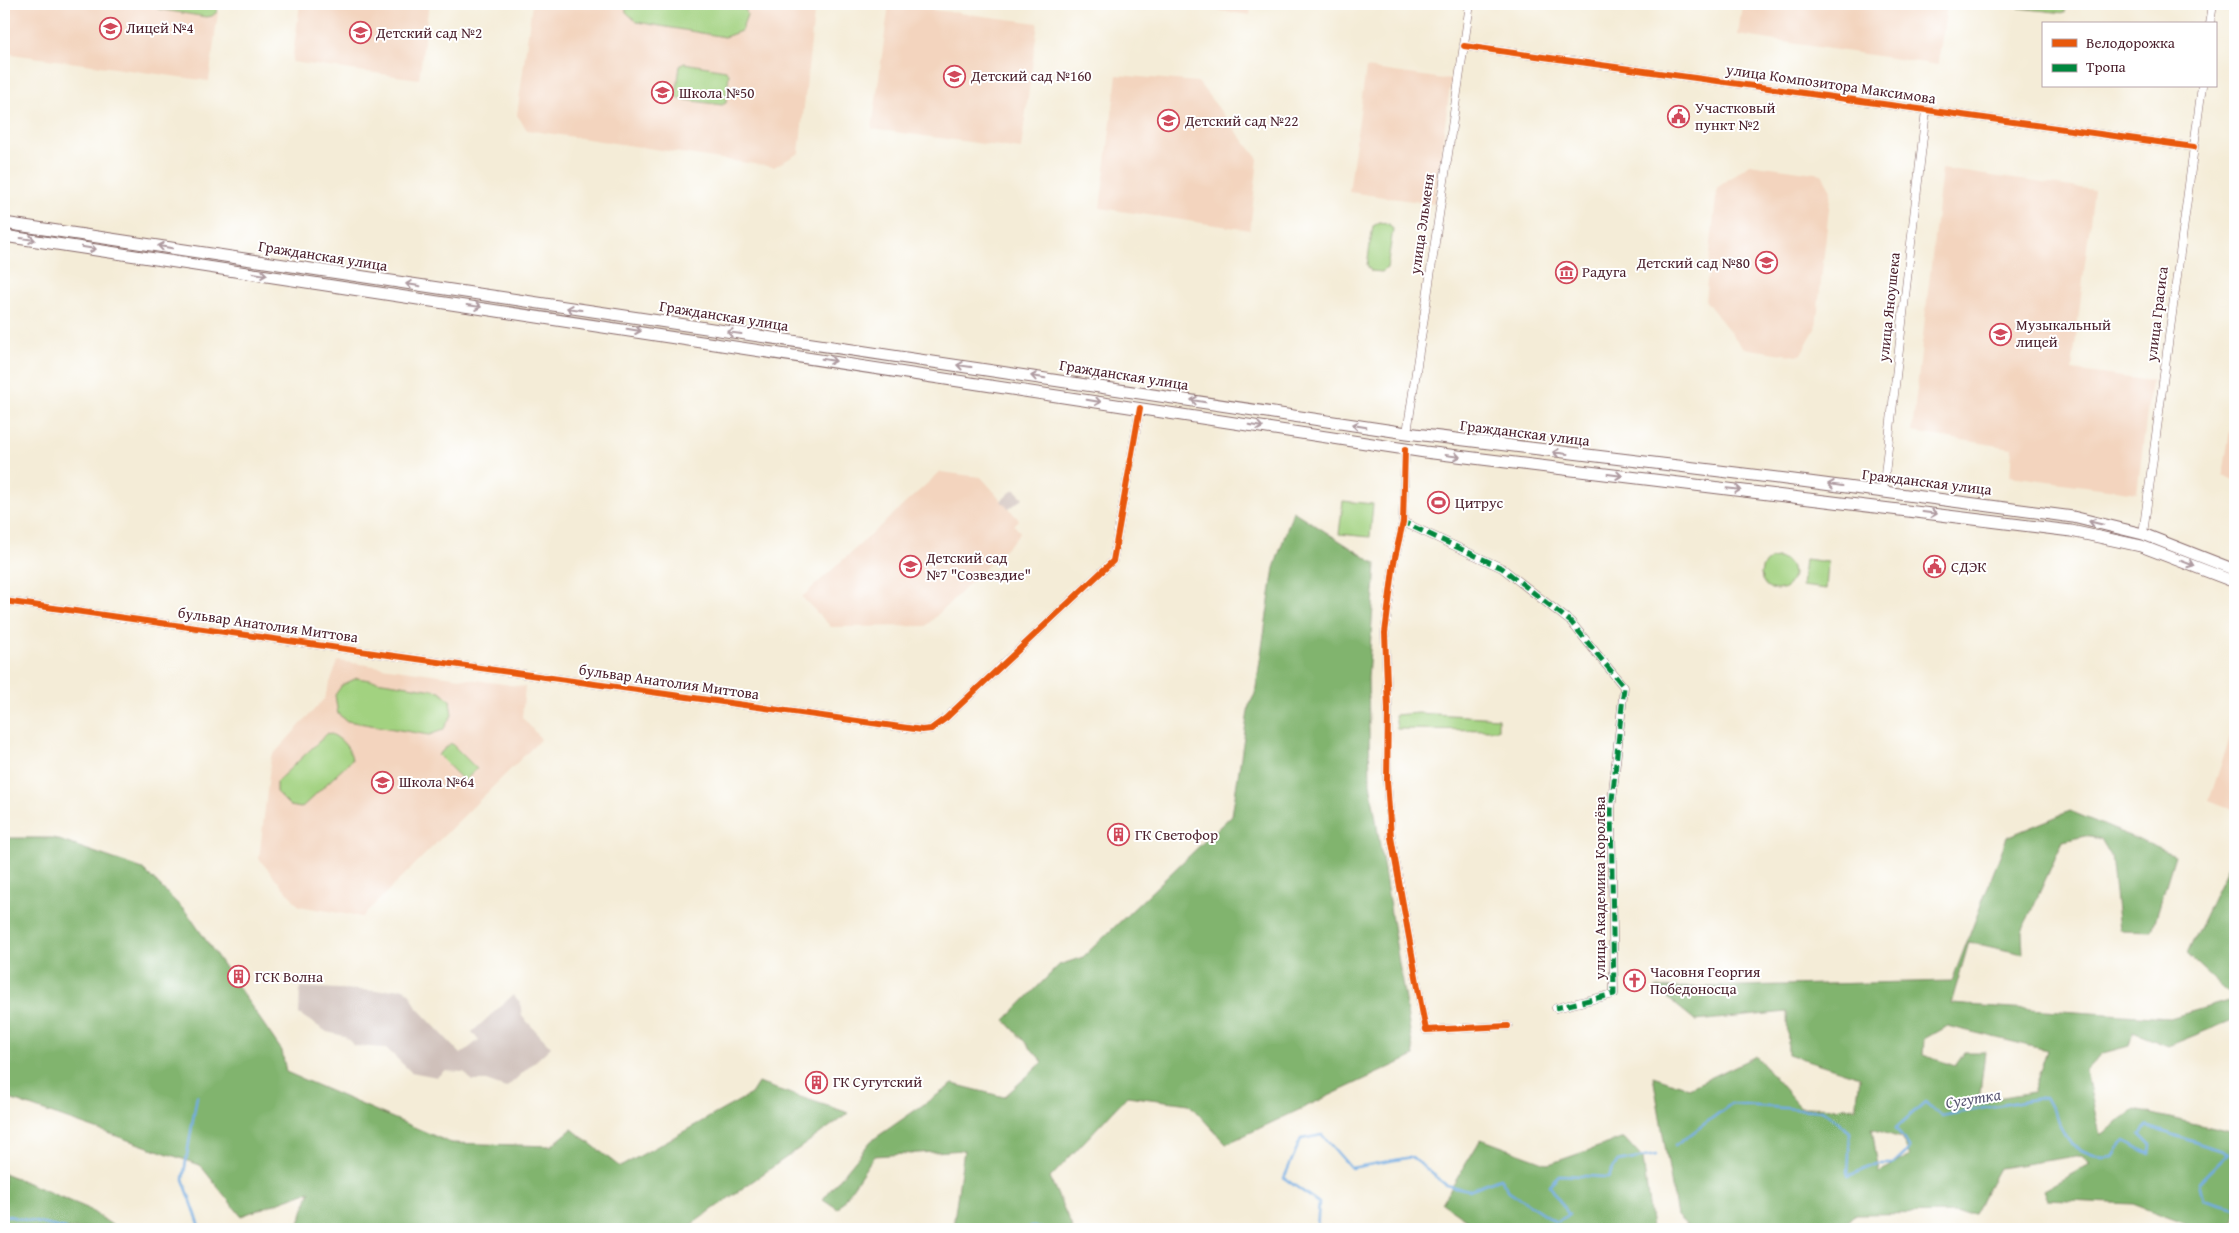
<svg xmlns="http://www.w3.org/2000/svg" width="2239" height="1233" viewBox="0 0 2239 1233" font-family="'Gentium Book Plus',serif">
	<rect width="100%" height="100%" fill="#fff"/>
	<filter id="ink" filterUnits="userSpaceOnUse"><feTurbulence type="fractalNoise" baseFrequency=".02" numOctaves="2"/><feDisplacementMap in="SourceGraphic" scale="10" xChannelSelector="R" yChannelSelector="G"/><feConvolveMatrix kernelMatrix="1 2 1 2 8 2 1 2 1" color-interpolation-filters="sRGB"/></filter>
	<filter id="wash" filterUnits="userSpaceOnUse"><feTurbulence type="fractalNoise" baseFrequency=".0096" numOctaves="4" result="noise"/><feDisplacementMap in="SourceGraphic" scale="20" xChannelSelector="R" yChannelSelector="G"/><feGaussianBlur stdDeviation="1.12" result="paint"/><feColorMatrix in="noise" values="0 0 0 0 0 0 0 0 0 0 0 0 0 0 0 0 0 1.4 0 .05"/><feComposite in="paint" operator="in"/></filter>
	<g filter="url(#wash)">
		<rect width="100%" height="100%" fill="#f4ecd7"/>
		<!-- built -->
		<g fill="#f3d4be">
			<path d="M4,4H219L209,81L4,53Z"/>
			<path d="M300,4H429L419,79L292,62Z"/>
			<path d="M532,4H815L799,153L774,167L527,130L517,115Z"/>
			<path d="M889,4L1038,23L1021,149L872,129Z"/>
			<path d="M1172,4H1251L1250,15Z"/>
			<path d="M1742,4H1947L1938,65L1738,35Z"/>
			<path d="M1366,68L1451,80L1434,204L1349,192Z"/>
			<path d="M1117,75L1198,82L1258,159L1250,230L1100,208Z"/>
			<path d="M1749,164L1822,174L1831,190L1816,327L1801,354L1797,356L1743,348L1705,300L1717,188Z"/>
			<path d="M1942,169L2094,190L2072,370L2151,381L2137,493L2010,476L2012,448L1912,432Z"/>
			<path d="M2235,398V480L2223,475Z"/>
			<path d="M940,472L981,477L1019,520L1014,525L1020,532L1017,537L926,626L831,627L802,597Z"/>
			<path d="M338,661L525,687L522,717L541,739L362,917L299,906L259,859L271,757L324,699Z"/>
			<path d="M2235,722V811L2209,801Z"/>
		</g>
		<!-- industrial -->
		<g fill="#cfc0ba">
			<path d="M1014,489L1023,498L1009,509L1001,501Z"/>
			<path d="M300,987L377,991L404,988L411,995L417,1008L461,1054L479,1040L472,1032L513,995L520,1002L522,1016L551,1047L506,1088L486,1081H472L464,1072L444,1071L437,1077L411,1072L386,1048L355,1046L344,1036L327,1032L299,1014Z"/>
		</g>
		<!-- green -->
		<g fill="#a2d280" stroke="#767856">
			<path d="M152,4H218L217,12L212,16L206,17L158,9Z"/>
			<path d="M625,4H744L747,15L741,31L725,37L637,22L626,12Z"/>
			<path d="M2019,4H2066L2065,13L2019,8Z"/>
			<path d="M684,63L726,70L729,74L726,103L722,105L679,99L676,95L680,66Z"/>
			<path d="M1379,223L1389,224L1393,229L1387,268L1382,272L1371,271L1367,265L1373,226Z"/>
			<path d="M1343,501L1373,504L1370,537L1339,534Z"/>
			<circle cx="1777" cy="574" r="16"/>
			<path d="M1805,559L1828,562L1826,589L1802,586Z"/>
			<path d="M357,678L440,691L450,700L452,715L443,730L429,735L347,721L338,714L335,695L342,685Z"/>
			<path d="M1418,713L1498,718V730L1397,729L1395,715Z"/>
			<path d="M328,733C339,736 351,748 352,760L301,808L290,806L276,792V782Z"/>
			<path d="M451,743L477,769L464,781L438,755Z"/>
		</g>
		<!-- forest -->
		<g fill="#81b46e" stroke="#666a4c" fill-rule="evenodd">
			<path d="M1293,511L1376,564L1368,678L1370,783L1414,1056L1226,1144L1189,1104L1127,1096L1050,1178L1073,1229H963L953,1227L964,1150L874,1156L838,1209L823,1199L871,1141L953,1084L1004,1097L1043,1062L1005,1020L1059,965L1083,957L1232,815L1249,705L1255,694L1274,568Z"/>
			<path d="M2070,811L2175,855L2152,931L2119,930L2111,856L2101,839L2085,836L2063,841L2022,931L2023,954L1969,942L1951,1004L2170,1018L2235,999V1019L2168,1046L2133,1032L2129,1046L2103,1053L2086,1071L2100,1135L2135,1110L2235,1133V1221L2220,1227L2221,1229H2199L2133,1204L2047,1200L2043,1190L2090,1164L2083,1155L1999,1168L1974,1213L1855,1214L1839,1229H1793L1785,1222L1776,1229H1691L1677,1216L1653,1076L1689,1088L1756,1056L1800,1107L1856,1108L1860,1077L1788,1054L1787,1012L1696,1021L1655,988L1952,981L2007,837ZM1947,1026L2047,1050L2033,1092L1979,1101L1985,1052H1965L1955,1066L1923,1055L1924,1039ZM1872,1129L1901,1138L1910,1156L1879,1172Z"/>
			<path d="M4,838H53L143,869L188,914L282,1051L286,1072L451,1143L551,1146L572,1129L620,1167L751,1094L758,1083L849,1113L685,1229H297L310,1191L241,1216L200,1165L4,1097Z"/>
			<path d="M2235,852V998L2187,954Z"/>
			<path d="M1624,1138L1643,1159L1652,1229H1480L1442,1203L1481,1139L1549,1164Z"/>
			<path d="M4,1173L87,1208L118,1229H4Z"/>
		</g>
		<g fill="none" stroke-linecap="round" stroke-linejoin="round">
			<!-- stream -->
			<g stroke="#72ace2" stroke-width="2.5">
				<path d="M197,1096L183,1179L201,1229"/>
				<path d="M1675,1146L1731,1104L1824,1111L1850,1132L1848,1176L1877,1164H1894L1910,1149L1896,1128L1925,1102L1941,1116L2045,1097L2072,1146L2102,1158L2113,1157L2124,1141L2150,1154L2151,1145L2140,1134L2146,1126L2228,1153L2199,1182L2203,1199L2235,1208"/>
				<path d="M4,1215L66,1229"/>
				<path d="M1027,1229L1034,1226L1042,1229"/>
				<path d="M1317,1229L1319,1203L1284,1178L1301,1139L1322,1135L1351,1168L1412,1157L1446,1185L1469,1190L1500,1178L1509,1191L1556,1222L1569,1215L1549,1185L1559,1175L1608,1177L1617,1162L1656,1155"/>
			</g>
		</g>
	</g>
	<g filter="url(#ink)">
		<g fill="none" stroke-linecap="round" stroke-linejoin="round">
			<defs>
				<g id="street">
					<path d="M2210,24L2213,4"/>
					<path d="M1464,46L2194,147"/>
					<path d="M1407,433L1470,4"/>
					<path d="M1405,449L1403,522L1394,562L1385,633L1388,709L1387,781L1391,837L1422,1010L1426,1030L1508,1026"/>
					<path d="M1883,492L1926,110"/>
					<path d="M1403,522L1502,568L1571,622L1624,687L1611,810L1614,994L1556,1008"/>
					<path d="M2143,534L2202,86"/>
					<path d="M4,601L922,730L931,729L946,718L1113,561L1140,408"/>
				</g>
				<g id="secondary">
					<path d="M4,223L1407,433L1786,479L2073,517L2143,534L2235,570"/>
					<path d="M4,236L1425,452L2071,531L2141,546L2235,582"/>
				</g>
			</defs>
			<!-- street casing -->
			<use href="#street" stroke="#866767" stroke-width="9"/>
			<!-- secondary casing -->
			<use href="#secondary" stroke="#866767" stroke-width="13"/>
			<!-- street -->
			<use href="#street" stroke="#fff" stroke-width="8"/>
			<!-- secondary -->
			<use href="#secondary" stroke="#fff" stroke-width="11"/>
			<!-- quiet -->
			<path stroke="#00873e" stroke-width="5" stroke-dasharray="10 5" stroke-linecap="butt" d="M1402,525L1403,522L1502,568L1571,622L1624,687L1611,810L1614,994L1556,1008"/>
			<defs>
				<g id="cycleway">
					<path d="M1464,46L2194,147"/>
					<path d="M1405,449L1403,522L1394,562L1385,633L1388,709L1387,781L1391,837L1422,1010L1426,1030L1508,1026"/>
					<path d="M4,601L922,730L931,729L946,718L1113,561L1140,408"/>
				</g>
			</defs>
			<!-- cycleway casing -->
			<use href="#cycleway" stroke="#fff" stroke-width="9"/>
			<!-- cycleway -->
			<use href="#cycleway" stroke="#e8590c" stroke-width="6"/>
		</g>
		<!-- one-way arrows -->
		<defs><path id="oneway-shaft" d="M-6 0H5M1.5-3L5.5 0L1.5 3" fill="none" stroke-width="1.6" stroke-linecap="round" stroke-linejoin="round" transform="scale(1.25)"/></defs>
		<g stroke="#ae9aa0">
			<use href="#oneway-shaft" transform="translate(28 239) rotate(8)"/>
			<use href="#oneway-shaft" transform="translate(165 247) rotate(-171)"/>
			<use href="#oneway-shaft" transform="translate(89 248) rotate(9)"/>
			<use href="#oneway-shaft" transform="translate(260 274) rotate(8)"/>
			<use href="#oneway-shaft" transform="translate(413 285) rotate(-171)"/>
			<use href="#oneway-shaft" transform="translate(474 306) rotate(8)"/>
			<use href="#oneway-shaft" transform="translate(574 309) rotate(-172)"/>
			<use href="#oneway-shaft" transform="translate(634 330) rotate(9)"/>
			<use href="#oneway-shaft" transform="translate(734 333) rotate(-172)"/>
			<use href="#oneway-shaft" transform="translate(829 360) rotate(9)"/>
			<use href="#oneway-shaft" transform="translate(964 366) rotate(-172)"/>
			<use href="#oneway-shaft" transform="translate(1038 377) rotate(-171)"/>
			<use href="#oneway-shaft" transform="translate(1094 401) rotate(9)"/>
			<use href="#oneway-shaft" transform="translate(1198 401) rotate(-171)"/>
			<use href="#oneway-shaft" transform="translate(1256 426) rotate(9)"/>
			<use href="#oneway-shaft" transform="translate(1359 426) rotate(-171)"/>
			<use href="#oneway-shaft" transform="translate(1560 453) rotate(-173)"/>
			<use href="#oneway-shaft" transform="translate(1453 456) rotate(8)"/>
			<use href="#oneway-shaft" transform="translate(1615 475) rotate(7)"/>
			<use href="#oneway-shaft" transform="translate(1835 485) rotate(-172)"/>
			<use href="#oneway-shaft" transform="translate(1734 489) rotate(6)"/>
			<use href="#oneway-shaft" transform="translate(1930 513) rotate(7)"/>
			<use href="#oneway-shaft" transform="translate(2096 523) rotate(-167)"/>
			<use href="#oneway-shaft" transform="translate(2187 563) rotate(21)"/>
		</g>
	</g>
	<!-- icons -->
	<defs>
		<symbol id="school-ring" viewBox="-11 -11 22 22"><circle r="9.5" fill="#fff" stroke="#d1495b" stroke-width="1.5"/><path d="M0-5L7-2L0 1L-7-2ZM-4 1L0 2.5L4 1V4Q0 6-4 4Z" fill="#d1495b"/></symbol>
		<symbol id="civic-ring" viewBox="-11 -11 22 22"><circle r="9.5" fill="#fff" stroke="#d1495b" stroke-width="1.5"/><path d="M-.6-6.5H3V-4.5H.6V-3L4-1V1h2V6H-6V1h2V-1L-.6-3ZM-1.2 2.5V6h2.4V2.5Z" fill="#d1495b"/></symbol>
		<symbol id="museum-ring" viewBox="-11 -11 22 22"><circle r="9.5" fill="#fff" stroke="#d1495b" stroke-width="1.5"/><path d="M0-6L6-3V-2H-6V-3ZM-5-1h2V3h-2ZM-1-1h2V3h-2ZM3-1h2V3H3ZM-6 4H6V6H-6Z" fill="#d1495b"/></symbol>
		<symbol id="stadium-ring" viewBox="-11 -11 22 22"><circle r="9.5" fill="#fff" stroke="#d1495b" stroke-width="1.5"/><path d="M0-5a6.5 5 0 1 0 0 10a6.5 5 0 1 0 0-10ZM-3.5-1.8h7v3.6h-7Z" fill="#d1495b"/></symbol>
		<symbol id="building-ring" viewBox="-11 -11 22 22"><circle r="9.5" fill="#fff" stroke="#d1495b" stroke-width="1.5"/><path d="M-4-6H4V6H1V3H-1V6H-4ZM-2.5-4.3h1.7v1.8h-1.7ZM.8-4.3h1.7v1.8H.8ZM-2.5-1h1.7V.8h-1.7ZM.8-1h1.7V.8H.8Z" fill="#d1495b"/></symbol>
		<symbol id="church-ring" viewBox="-11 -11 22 22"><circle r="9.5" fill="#fff" stroke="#d1495b" stroke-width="1.5"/><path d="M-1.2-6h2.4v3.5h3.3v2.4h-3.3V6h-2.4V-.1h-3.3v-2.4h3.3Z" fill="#d1495b"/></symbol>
	</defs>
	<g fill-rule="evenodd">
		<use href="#school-ring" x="98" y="16" width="25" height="25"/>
		<use href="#school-ring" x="348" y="20" width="25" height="25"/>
		<use href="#school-ring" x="942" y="64" width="25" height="25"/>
		<use href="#school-ring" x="650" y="80" width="25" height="25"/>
		<use href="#civic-ring" x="1666" y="104" width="25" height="25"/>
		<use href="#school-ring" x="1156" y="108" width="25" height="25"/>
		<use href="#school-ring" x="1754" y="250" width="25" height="25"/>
		<use href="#museum-ring" x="1554" y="260" width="25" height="25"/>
		<use href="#school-ring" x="1988" y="322" width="25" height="25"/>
		<use href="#stadium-ring" x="1426" y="490" width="25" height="25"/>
		<use href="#school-ring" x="898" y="554" width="25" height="25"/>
		<use href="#civic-ring" x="1922" y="554" width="25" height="25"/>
		<use href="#school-ring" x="370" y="770" width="25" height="25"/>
		<use href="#building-ring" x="1106" y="822" width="25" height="25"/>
		<use href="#building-ring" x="226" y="964" width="25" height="25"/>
		<use href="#church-ring" x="1622" y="968" width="25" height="25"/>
		<use href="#building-ring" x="804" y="1070" width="25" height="25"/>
	</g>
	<g text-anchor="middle" stroke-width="4" stroke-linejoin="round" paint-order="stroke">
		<!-- poi labels -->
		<g font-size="15" fill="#4a1f2b" stroke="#fff" text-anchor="start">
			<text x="126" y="33">Лицей №4</text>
			<text x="376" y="38">Детский сад №2</text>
			<text x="971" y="81">Детский сад №160</text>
			<text x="679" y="98">Школа №50</text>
			<text x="1695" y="113">Участковый<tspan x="1695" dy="17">пункт №2</tspan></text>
			<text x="1185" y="126">Детский сад №22</text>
			<text x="1750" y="268" text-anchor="end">Детский сад №80</text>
			<text x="1582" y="277">Радуга</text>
			<text x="2016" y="330">Музыкальный<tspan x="2016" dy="17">лицей</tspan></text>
			<text x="1455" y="508">Цитрус</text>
			<text x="926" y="563">Детский сад<tspan x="926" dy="17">№7 "Созвездие"</tspan></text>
			<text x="1951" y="572">СДЭК</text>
			<text x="399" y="787">Школа №64</text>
			<text x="1135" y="840">ГК Светофор</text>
			<text x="1650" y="977">Часовня Георгия<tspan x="1650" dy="17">Победоносца</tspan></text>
			<text x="255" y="982">ГСК Волна</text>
			<text x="833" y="1087">ГК Сугутский</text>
		</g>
		<!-- street labels -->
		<g font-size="15" fill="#4a1f2b" stroke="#fff">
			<text transform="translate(1831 84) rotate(8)" y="5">улица Композитора Максимова</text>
			<text transform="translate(1422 224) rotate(-82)" y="5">улица Эльменя</text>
			<text transform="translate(323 256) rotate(9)" y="5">Гражданская улица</text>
			<text transform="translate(1889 307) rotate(-84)" y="5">улица Яноушека</text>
			<text transform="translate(2157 314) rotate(-83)" y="5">улица Грасиса</text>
			<text transform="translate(724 316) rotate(9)" y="5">Гражданская улица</text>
			<text transform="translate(1124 375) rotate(9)" y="5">Гражданская улица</text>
			<text transform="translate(1525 433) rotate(7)" y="5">Гражданская улица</text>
			<text transform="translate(1927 482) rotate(7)" y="5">Гражданская улица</text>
			<text transform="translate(268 625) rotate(8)" y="5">бульвар Анатолия Миттова</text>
			<text transform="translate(669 682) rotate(8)" y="5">бульвар Анатолия Миттова</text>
			<text transform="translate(1600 888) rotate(-90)" y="5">улица Академика Королёва</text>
		</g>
		<!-- water labels -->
		<g font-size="16" font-style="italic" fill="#5a5774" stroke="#fff">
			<text transform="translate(1973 1098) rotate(-9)" y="6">Сугутка</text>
		</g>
	</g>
	<!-- margin -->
	<rect width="2239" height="1233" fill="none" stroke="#fff" stroke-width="20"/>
	<!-- legend -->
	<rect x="2042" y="22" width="175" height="65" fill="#ffffff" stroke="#b7a5aa"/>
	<rect x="2052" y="39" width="25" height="8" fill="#e8590c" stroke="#b7a5aa"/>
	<text x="2086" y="48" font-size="15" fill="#4a1f2b">Велодорожка</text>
	<rect x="2052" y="64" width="25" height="8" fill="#00873e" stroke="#b7a5aa"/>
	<text x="2086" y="72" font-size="15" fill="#4a1f2b">Тропа</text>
</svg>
